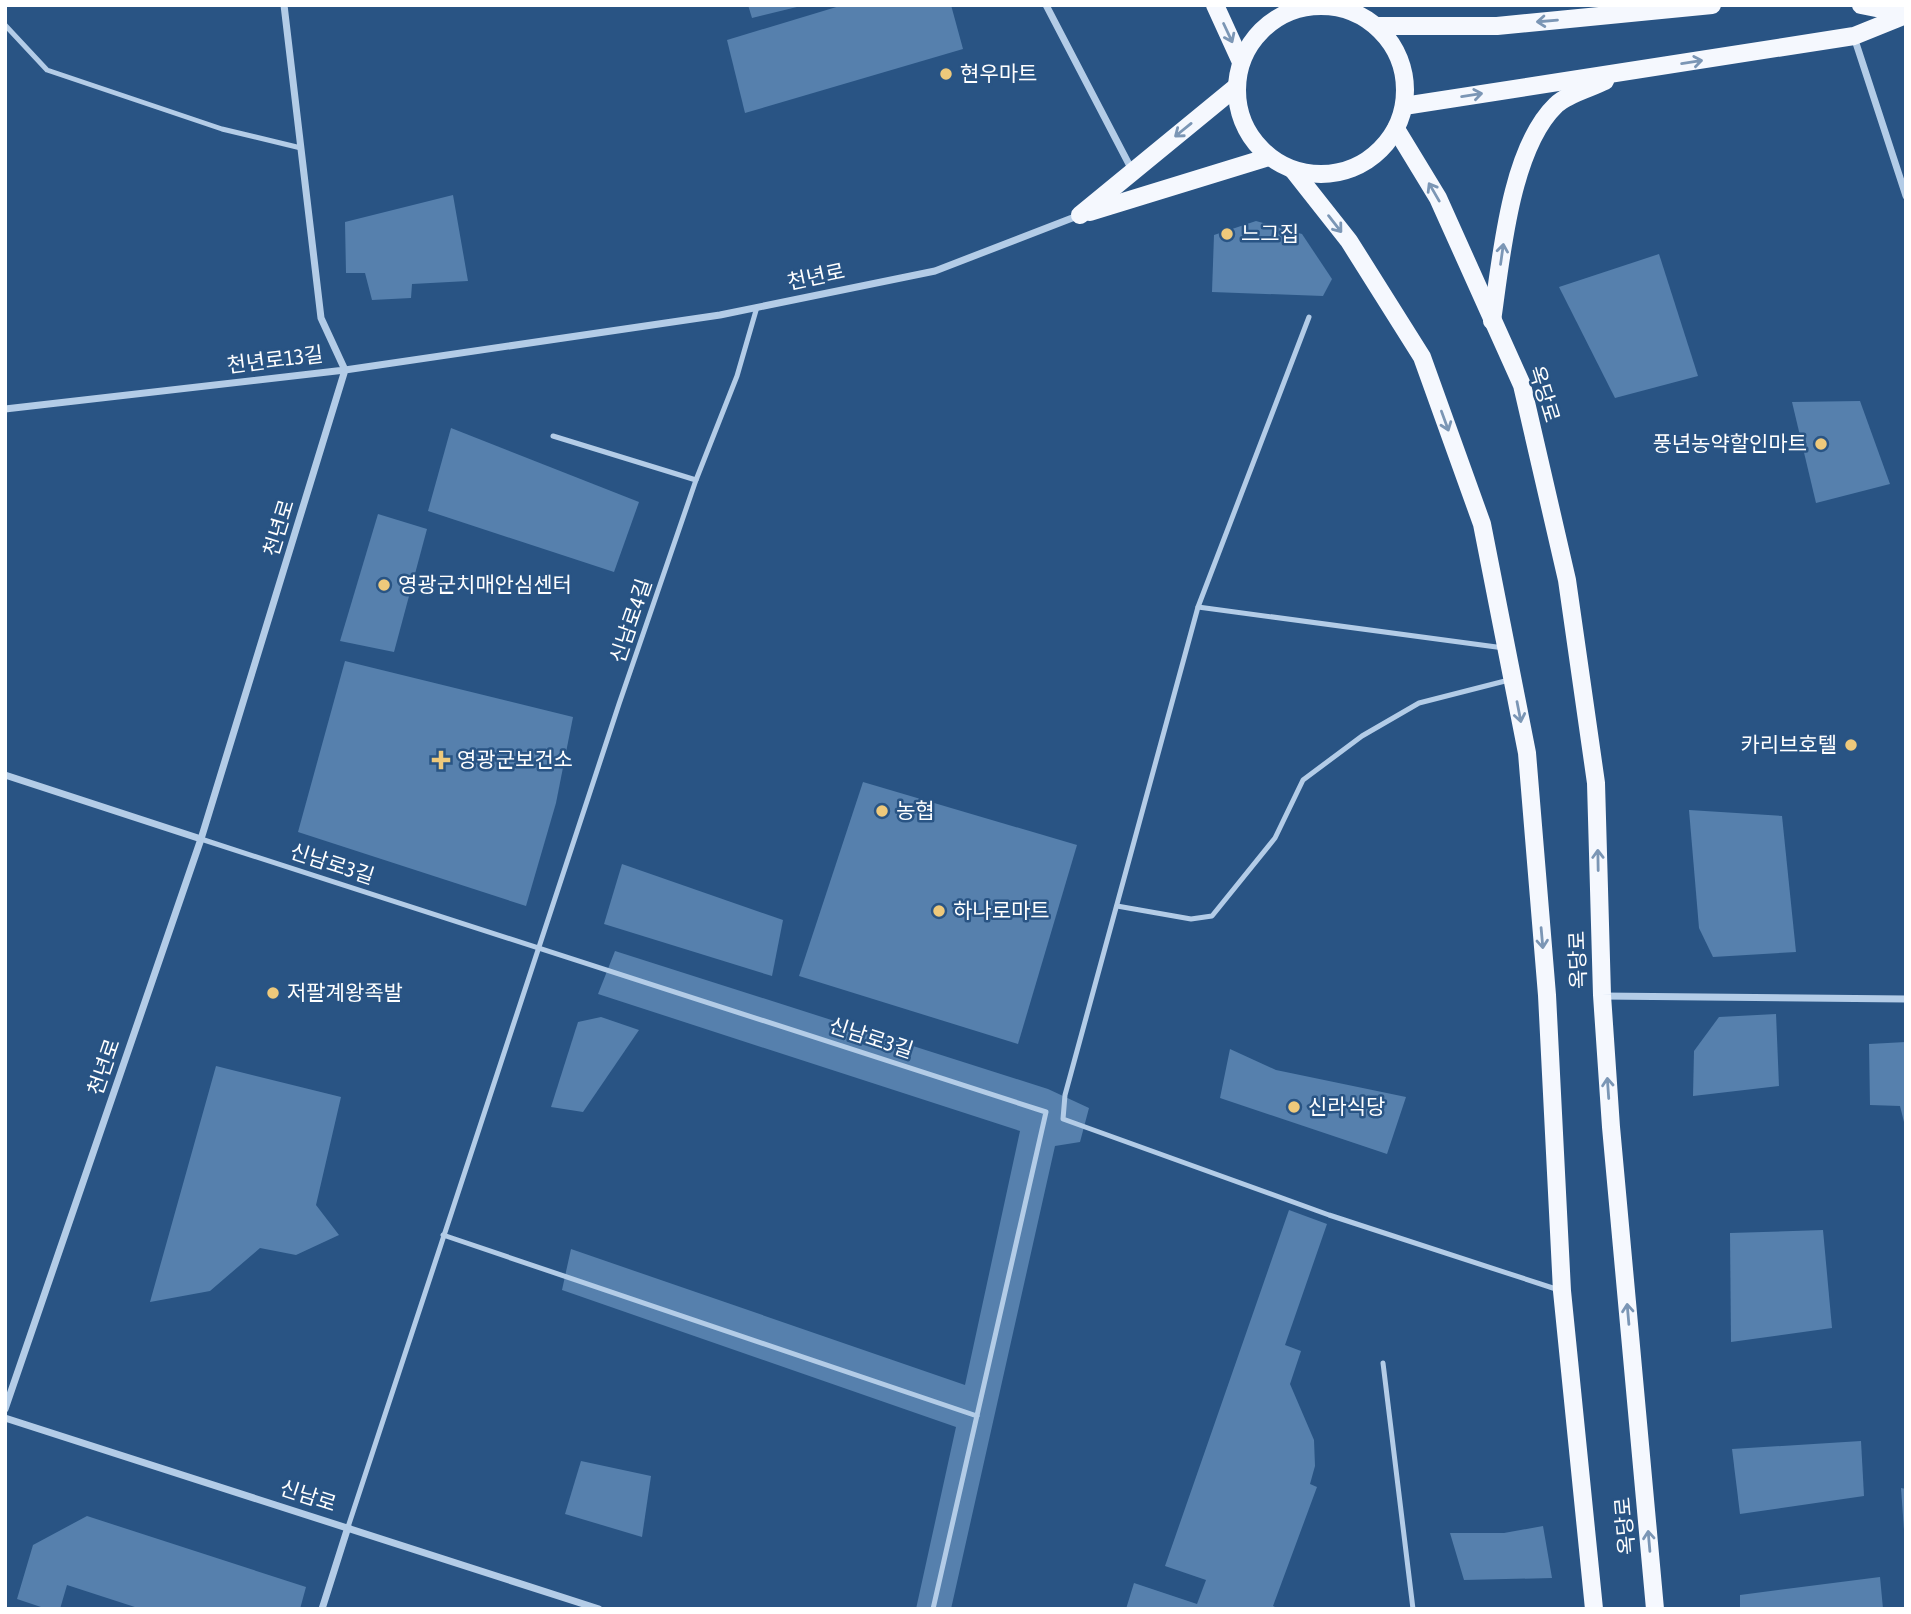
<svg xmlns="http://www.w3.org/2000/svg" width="1911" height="1614" viewBox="0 0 1911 1614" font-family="'Asap Condensed','Noto Sans KR',sans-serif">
	<rect width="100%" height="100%" fill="#295484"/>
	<!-- building -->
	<g fill="#5680ad">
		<path d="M748,5H801V6L752,18Z"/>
		<path d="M843,5H951L963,49L745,113L727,40Z"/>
		<path d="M453,195L468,281L412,284L411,298L372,300L365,273H346L345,222Z"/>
		<path d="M1256,221L1302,234L1332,279L1323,296L1212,292L1214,235Z"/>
		<path d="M1659,254L1698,376L1615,398L1559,287Z"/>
		<path d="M1860,401L1890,484L1816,503L1792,402Z"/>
		<path d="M451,428L639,502L614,572L428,511Z"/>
		<path d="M378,514L427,529L394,652L340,641Z"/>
		<path d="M345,661L573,717L556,803L526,906L298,832Z"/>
		<path d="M863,782L1077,845L1018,1044L799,976Z"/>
		<path d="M1689,810L1782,816L1796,952L1713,957L1699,928Z"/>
		<path d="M622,864L783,920L772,976L604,924Z"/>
		<path d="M615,951L1048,1089L1089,1108L1080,1142L1055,1146L951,1609H916L956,1427L562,1290L571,1249L965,1385L1020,1131L598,994Z"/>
		<path d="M1776,1014L1779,1086L1693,1096L1694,1051L1719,1017Z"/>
		<path d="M601,1017L639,1030L583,1112L551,1107L578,1022Z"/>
		<path d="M1906,1042V1126H1905L1900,1106L1870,1105L1869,1044Z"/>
		<path d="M1230,1049L1276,1070L1406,1097L1387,1154L1220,1098Z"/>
		<path d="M216,1066L341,1097L316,1205L339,1235L296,1255L260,1248L210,1291L150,1302Z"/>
		<path d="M1289,1210L1327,1224L1285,1345L1301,1351L1290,1384L1314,1440L1315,1466L1310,1484L1317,1487L1273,1606L1279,1609H1126L1134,1583L1197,1604L1206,1580L1165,1566Z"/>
		<path d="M1823,1230L1832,1328L1731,1342L1730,1233Z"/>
		<path d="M1861,1441L1864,1496L1740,1514L1732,1449Z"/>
		<path d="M581,1461L651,1476L642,1537L565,1514Z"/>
		<path d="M1901,1488L1906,1489V1530H1904Z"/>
		<path d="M87,1516L306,1587L300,1609H141L67,1585L60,1609H47L17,1599L33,1545Z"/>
		<path d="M1543,1526L1552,1578L1464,1580L1450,1533H1504Z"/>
		<path d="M1880,1577L1883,1609H1740V1595Z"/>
	</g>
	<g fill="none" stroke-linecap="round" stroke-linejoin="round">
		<!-- lane -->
		<g stroke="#b3cce7" stroke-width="5">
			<path d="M5,25L47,70L222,129L301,148"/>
			<path d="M1309,317L1198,607L1065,1095L1063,1119L1329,1215L1559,1290"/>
			<path d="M553,436L696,480"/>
			<path d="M1198,607L1504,648"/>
			<path d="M201,839L1046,1112L933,1609"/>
			<path d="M1117,906L1191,919L1212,916L1275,838L1303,780L1362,736L1419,703L1509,680"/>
			<path d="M443,1235L977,1416"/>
			<path d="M1383,1363L1413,1609"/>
			<path d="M348,1527L619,704L696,480L737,376L757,307"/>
		</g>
		<!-- street -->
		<g stroke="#b3cce7" stroke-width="7">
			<path d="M1046,5L1133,172"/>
			<path d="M1854,37L1906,196"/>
			<path d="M5,409L345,370L321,318L284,5"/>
			<path d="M5,775L201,839"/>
			<path d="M1602,996L1906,999"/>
			<path d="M5,1409L201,839L345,370L720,315L935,271L1080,215"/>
			<path d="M5,1418L599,1609"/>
			<path d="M322,1609L348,1527"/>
		</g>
		<!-- primary -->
		<g stroke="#f5f8fe" stroke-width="18">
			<path d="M1215,5L1241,62"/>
			<path d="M1861,5L1906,14"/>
			<circle cx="1321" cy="90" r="84"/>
			<path d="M1376,26H1497L1712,5"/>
			<path d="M1404,106L1854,36L1906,15"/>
			<path d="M1396,129L1438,198L1522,385L1567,580L1596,783L1602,995L1611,1127L1655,1609"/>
			<path d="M1293,170L1349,241L1422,357L1482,524L1527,753L1547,995L1562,1291L1594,1609"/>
			<path d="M1090,212L1269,157"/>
			<path d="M1080,215L1236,87"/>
			<path d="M1492,321C1501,260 1510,149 1556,105C1567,94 1591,88 1605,81"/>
		</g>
	</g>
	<!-- one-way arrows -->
	<defs><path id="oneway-shaft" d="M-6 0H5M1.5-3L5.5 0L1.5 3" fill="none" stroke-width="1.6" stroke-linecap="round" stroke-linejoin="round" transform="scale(1.75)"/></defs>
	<g stroke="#7b96b5">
		<use href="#oneway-shaft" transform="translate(1547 21) rotate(175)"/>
		<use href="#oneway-shaft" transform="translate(1228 33) rotate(65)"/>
		<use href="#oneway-shaft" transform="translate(1692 62) rotate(-9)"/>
		<use href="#oneway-shaft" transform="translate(1472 95) rotate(-9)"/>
		<use href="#oneway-shaft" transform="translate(1183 130) rotate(141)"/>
		<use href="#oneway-shaft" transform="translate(1434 192) rotate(-120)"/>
		<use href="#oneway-shaft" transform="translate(1335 224) rotate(52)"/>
		<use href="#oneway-shaft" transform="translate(1502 254) rotate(-82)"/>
		<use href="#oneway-shaft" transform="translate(1445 421) rotate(70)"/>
		<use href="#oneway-shaft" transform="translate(1519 712) rotate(79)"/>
		<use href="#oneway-shaft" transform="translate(1598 860) rotate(-91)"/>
		<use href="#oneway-shaft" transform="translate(1542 938) rotate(85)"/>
		<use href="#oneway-shaft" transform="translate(1608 1088) rotate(-94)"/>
		<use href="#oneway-shaft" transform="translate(1628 1314) rotate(-95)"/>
		<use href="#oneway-shaft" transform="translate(1649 1541) rotate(-95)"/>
	</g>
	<!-- markers -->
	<g fill="#eec97b" stroke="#295484" stroke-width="2.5">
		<circle cx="946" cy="74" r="7"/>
		<circle cx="1227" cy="234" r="7"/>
		<circle cx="1821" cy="444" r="7"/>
		<circle cx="384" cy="585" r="7"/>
		<circle cx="1851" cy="745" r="7"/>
		<path d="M437.5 749.5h7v7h7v7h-7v7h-7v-7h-7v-7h7z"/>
		<circle cx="882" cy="811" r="7"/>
		<circle cx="939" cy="911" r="7"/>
		<circle cx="273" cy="993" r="7"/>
		<circle cx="1294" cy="1107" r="7"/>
	</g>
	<g text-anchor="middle" stroke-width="5" stroke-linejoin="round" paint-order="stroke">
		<!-- poi labels -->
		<g font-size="21" fill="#fff" stroke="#295484" text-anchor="start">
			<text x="960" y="81">현우마트</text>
			<text x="1241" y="241">느그집</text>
			<text x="1807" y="451" text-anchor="end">풍년농약할인마트</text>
			<text x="398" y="592">영광군치매안심센터</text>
			<text x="1837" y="752" text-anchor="end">카리브호텔</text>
			<text x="457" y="767">영광군보건소</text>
			<text x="896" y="818">농협</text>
			<text x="953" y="918">하나로마트</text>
			<text x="287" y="1000">저팔계왕족발</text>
			<text x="1308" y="1114">신라식당</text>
		</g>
		<!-- street labels -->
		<g font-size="21" fill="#fff" stroke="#295484">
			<text transform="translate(816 277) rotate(-12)" y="7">천년로</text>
			<text transform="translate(275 360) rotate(-7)" y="7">천년로13길</text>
			<text transform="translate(1544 394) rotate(73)" y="7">옥당로</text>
			<text transform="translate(279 528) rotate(-73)" y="7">천년로</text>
			<text transform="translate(631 621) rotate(-71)" y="7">신남로4길</text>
			<text transform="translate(332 864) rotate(18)" y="7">신남로3길</text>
			<text transform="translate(1578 960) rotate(-92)" y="7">옥당로</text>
			<text transform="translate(871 1038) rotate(18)" y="7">신남로3길</text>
			<text transform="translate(104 1067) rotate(-71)" y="7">천년로</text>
			<text transform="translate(308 1496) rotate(18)" y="7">신남로</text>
			<text transform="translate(1625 1526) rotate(-95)" y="7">옥당로</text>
		</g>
	</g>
	<!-- border -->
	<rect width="1911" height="1614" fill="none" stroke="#ffffff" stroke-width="14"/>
</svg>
